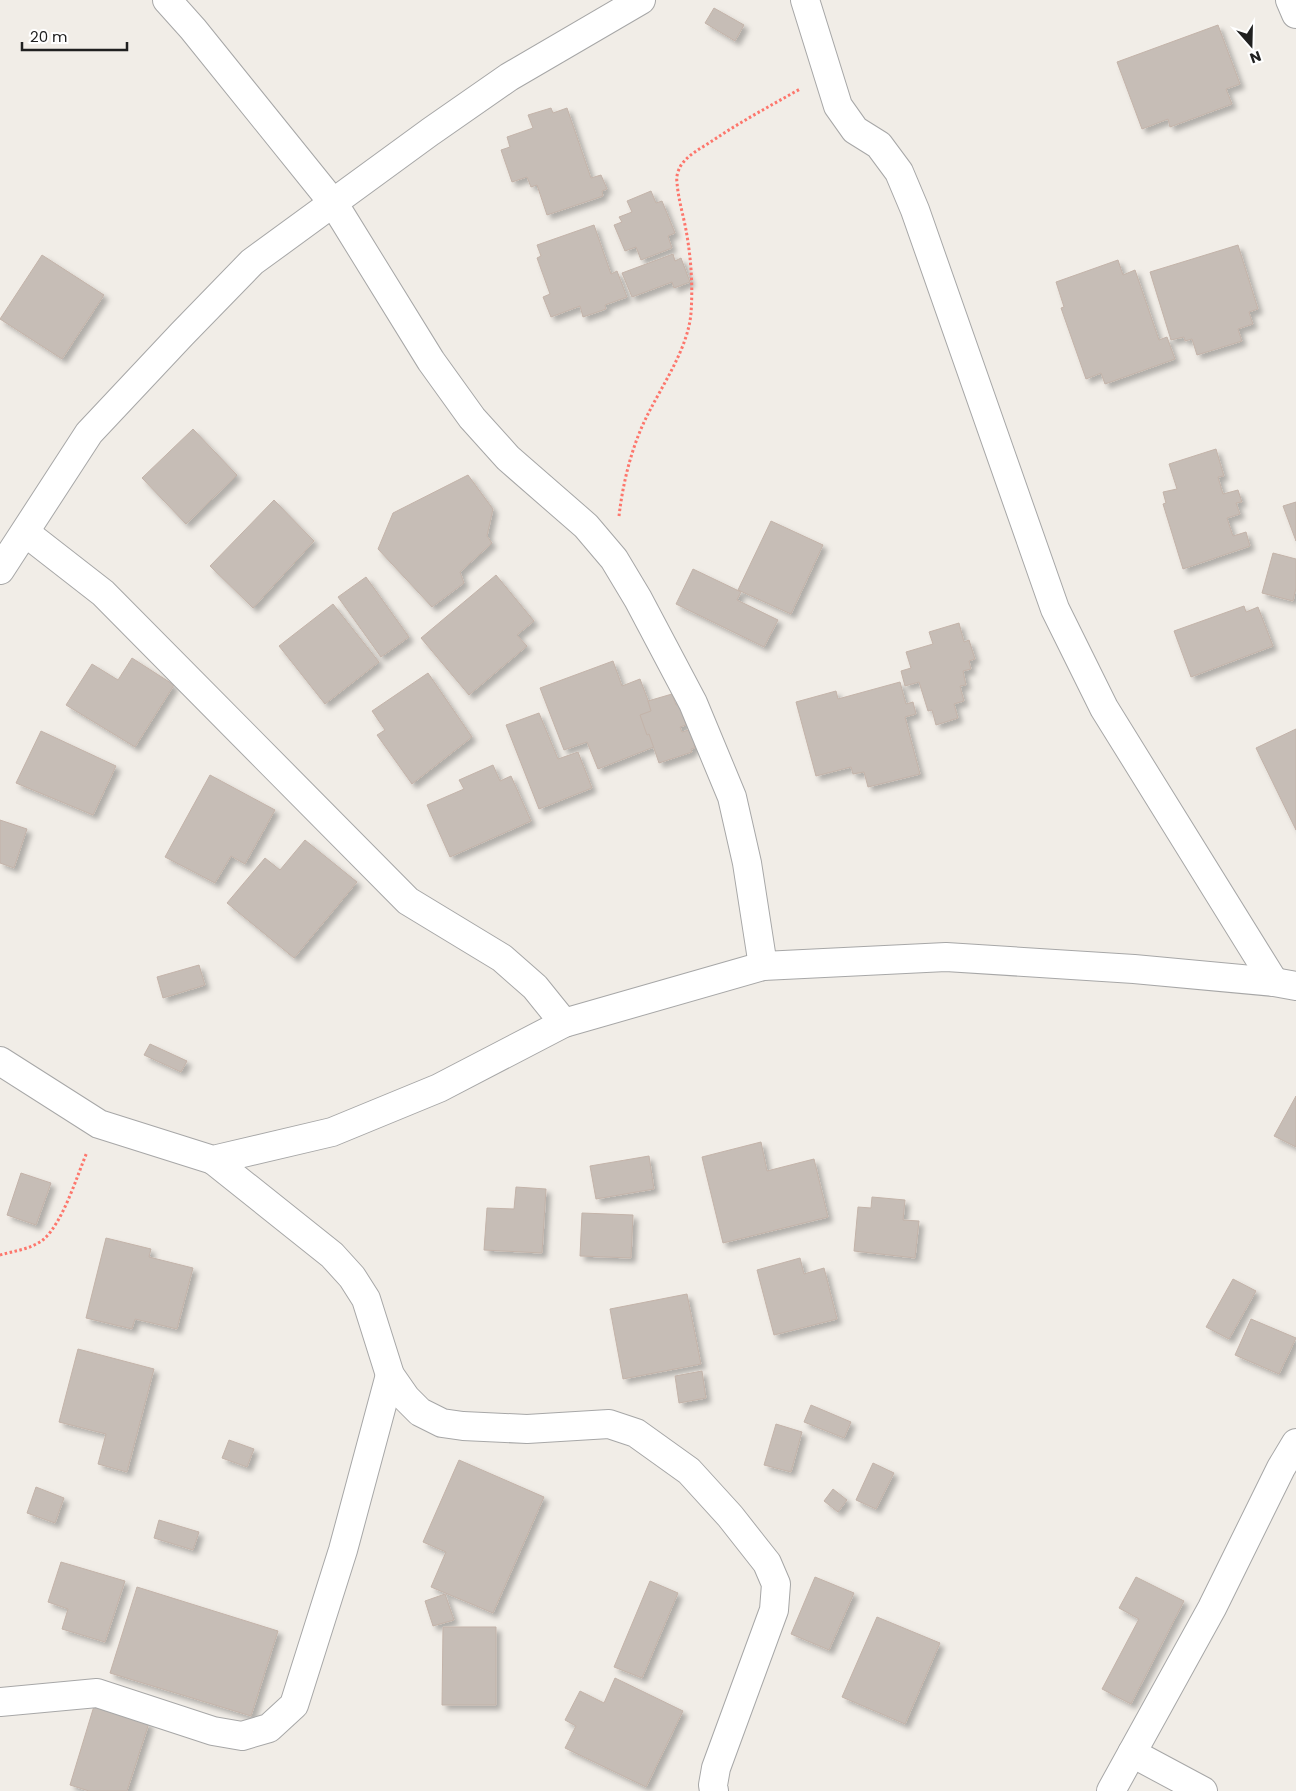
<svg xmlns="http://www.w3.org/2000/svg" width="1296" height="1791" viewBox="0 0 1296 1791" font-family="Poppins,sans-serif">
	<defs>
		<filter id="shadow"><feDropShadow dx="4.5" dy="4.5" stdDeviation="2.5" flood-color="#0004"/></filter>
	</defs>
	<rect width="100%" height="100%" fill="#f1ede7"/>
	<!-- building -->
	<g fill="#c6bdb6" stroke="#c3b3a9" filter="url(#shadow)">
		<path d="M714,8L744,25L735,41L705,23Z"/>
		<path d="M1218,25L1240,84L1226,89L1232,104L1170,127L1168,119L1142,129L1117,62Z"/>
		<path d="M551,108L553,113L567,108L591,178L601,175L607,189L602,191L603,196L547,215L537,185L531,187L527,177L512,182L501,150L510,147L507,137L533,128L528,115Z"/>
		<path d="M651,191L656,203L662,201L675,233L668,236L672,248L641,260L636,247L625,251L614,225L622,222L619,217L632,212L627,201Z"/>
		<path d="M594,225L611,274L617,271L627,297L605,305L606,309L583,317L580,306L551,317L543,297L550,294L537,258L541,256L537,245Z"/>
		<path d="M1238,245L1258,309L1249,312L1253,324L1238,329L1242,341L1197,355L1192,339L1185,341L1184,337L1171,340L1150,272Z"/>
		<path d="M673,254L675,261L681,258L690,282L674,288L672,282L632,297L622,273Z"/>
		<path d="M42,255L104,295L62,359L0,319Z"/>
		<path d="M1118,260L1123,275L1135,270L1159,340L1167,337L1175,359L1105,384L1101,373L1086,379L1061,308L1064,307L1056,282Z"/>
		<path d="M193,429L237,475L186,524L142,478Z"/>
		<path d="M1216,449L1224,476L1218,477L1223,494L1238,490L1242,502L1236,503L1240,514L1227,518L1233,536L1246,532L1250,546L1183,569L1163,504L1166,503L1163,492L1177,489L1169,464Z"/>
		<path d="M468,475L493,509L487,536L492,543L460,572L464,583L432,607L378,549L393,513Z"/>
		<path d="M274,500L314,541L253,608L210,566Z"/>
		<path d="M1296,502V541L1283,506Z"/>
		<path d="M771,521L823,545L791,614L738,590Z"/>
		<path d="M1273,553L1296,559V588L1293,601L1262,593Z"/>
		<path d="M693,569L741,592L737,600L778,620L764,647L676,604Z"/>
		<path d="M496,575L534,621L517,635L527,646L469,695L421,638Z"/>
		<path d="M366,577L409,637L381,657L338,597Z"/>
		<path d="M333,604L379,662L325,704L279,646Z"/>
		<path d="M1244,606L1246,612L1258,607L1273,646L1191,677L1174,631Z"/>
		<path d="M959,623L964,642L969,640L975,659L969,661L971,669L963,671L966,685L960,686L964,701L954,704L958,718L936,725L932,710L928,711L919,682L905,686L901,671L911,668L906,652L933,644L929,632Z"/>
		<path d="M132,658L174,685L135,747L66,705L92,664L118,680Z"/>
		<path d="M613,661L622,686L640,679L664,743L598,769L587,742L564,750L540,688Z"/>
		<path d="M428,673L472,737L412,784L377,735L385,730L372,711Z"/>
		<path d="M900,682L906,704L913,702L916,714L905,717L920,774L868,787L864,772L853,774L851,767L816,776L796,702L836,691L838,699Z"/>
		<path d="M672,694L676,705L679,704L686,725L680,727L682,732L692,729L697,744L694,745L695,748L691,749L692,752L659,763L649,734L647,735L640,715L651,711L648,701Z"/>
		<path d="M539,713L558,759L578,752L592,788L539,809L506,725Z"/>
		<path d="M1296,729V830L1256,748Z"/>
		<path d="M41,731L116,766L93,815L16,783Z"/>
		<path d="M493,765L500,781L511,776L531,821L450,857L427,805L464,789L459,780Z"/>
		<path d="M210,775L275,810L245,864L231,856L215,883L165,857Z"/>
		<path d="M0,820L27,829L14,868L0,863Z"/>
		<path d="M305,840L357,882L294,958L227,903L265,858L280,870Z"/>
		<path d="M199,965L205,985L163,998L157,977Z"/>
		<path d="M150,1044L187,1061L181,1072L144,1055Z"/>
		<path d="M1296,1096V1147L1274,1136Z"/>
		<path d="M761,1142L767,1171L814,1159L828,1217L723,1243L702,1157Z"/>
		<path d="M649,1156L654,1189L596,1199L590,1166Z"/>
		<path d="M21,1173L51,1183L36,1225L7,1215Z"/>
		<path d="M516,1187L546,1189L542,1253L484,1250L487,1208L514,1209Z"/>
		<path d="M872,1197L905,1200L903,1220L919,1221L915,1258L854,1251L858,1207L871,1208Z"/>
		<path d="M582,1213L633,1215L631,1258L580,1256Z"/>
		<path d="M106,1238L151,1249L149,1257L193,1268L177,1329L135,1319L132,1329L86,1318Z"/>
		<path d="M800,1258L804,1274L824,1268L837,1319L774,1335L757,1270Z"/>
		<path d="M1233,1279L1256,1291L1229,1339L1206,1327Z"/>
		<path d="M687,1294L701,1364L623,1379L610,1309Z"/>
		<path d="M1251,1319L1296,1338L1279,1374L1235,1355Z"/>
		<path d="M78,1349L154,1369L127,1472L98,1464L106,1434L59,1422Z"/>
		<path d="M702,1371L706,1398L679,1403L675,1376Z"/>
		<path d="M811,1405L851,1422L844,1438L804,1422Z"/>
		<path d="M776,1424L802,1432L791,1472L764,1465Z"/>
		<path d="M229,1440L254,1449L247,1467L222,1458Z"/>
		<path d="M459,1460L544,1497L493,1613L431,1587L446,1552L423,1542Z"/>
		<path d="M873,1463L894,1473L876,1509L856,1500Z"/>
		<path d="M36,1487L64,1498L55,1523L27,1513Z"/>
		<path d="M833,1489L847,1500L838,1512L824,1501Z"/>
		<path d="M159,1520L199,1532L193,1550L154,1538Z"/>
		<path d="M61,1562L125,1581L105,1642L62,1629L68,1609L48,1602Z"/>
		<path d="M815,1577L854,1593L829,1650L791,1634Z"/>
		<path d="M1136,1577L1184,1601L1131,1704L1102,1689L1139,1619L1119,1608Z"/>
		<path d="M650,1581L678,1593L642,1678L614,1667Z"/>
		<path d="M137,1587L278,1631L251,1716L110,1673Z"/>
		<path d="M445,1594L454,1620L433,1626L425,1601Z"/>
		<path d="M877,1617L940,1643L905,1724L842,1697Z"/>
		<path d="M443,1627H496V1705H442Z"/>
		<path d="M615,1678L683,1711L646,1787L565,1748L576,1726L565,1720L580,1691L604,1703Z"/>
		<path d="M94,1706L149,1723L127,1791H89L70,1785Z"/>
	</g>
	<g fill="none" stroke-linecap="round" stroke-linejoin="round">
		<defs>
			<g id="minor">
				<path d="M167,0L193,29L334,204L431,361L472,418L508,458L586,526L614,559L638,599L693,703L732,797L747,863L763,966"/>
				<path d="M805,0L838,106L855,130L879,145L899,172L915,210L1055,609L1104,708L1274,982"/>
				<path d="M1290,0L1296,14"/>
				<path d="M26,533L103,593L408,901L502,958L535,987L564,1023"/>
				<path d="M0,570L89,433L182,334L252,262L430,132L509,77L641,0"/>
				<path d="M0,1061L99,1124L213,1160L332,1132L439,1088L564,1023L763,966L946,957L1134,969L1274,982L1296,986"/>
				<path d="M213,1160L332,1255L352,1277L366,1299L390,1375L406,1398L420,1412L442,1423L463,1426L527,1429L609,1424L636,1433L689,1471L730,1516L767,1563L776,1584L774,1610L716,1768L713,1785L714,1791"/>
				<path d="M0,1702L97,1693L213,1731L242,1736L269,1728L294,1705L343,1550L390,1375"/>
				<path d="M1132,1753L1203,1791"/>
				<path d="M1111,1791L1212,1608L1281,1468L1296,1443"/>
			</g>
		</defs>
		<!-- minor casing -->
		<use href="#minor" stroke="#a7a7a7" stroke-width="30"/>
		<!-- path -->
		<g stroke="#fd766c" stroke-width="3" stroke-dasharray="2.5 2.5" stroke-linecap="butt">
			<path d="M619,516C623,482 632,445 648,414C663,384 688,348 691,313C693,286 691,257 686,230C683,214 678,198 677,182C676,177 678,171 680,167C687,155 700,149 712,141C740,122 770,106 800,89"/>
			<path d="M0,1255C14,1251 32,1249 44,1239C63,1222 77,1176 87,1152"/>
		</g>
		<!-- minor -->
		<use href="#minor" stroke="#fff" stroke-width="28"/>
	</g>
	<!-- north arrow -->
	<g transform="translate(1251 45) rotate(160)" stroke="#ffffff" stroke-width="4" paint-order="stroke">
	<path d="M0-4L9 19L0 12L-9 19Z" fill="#202020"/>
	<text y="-8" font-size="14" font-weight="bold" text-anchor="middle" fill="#202020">N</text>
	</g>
	<!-- scale -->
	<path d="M22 42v8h105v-8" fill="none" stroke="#202020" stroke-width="2.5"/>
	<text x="30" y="42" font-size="15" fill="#202020" stroke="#ffffff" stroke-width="4" paint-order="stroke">20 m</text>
</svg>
